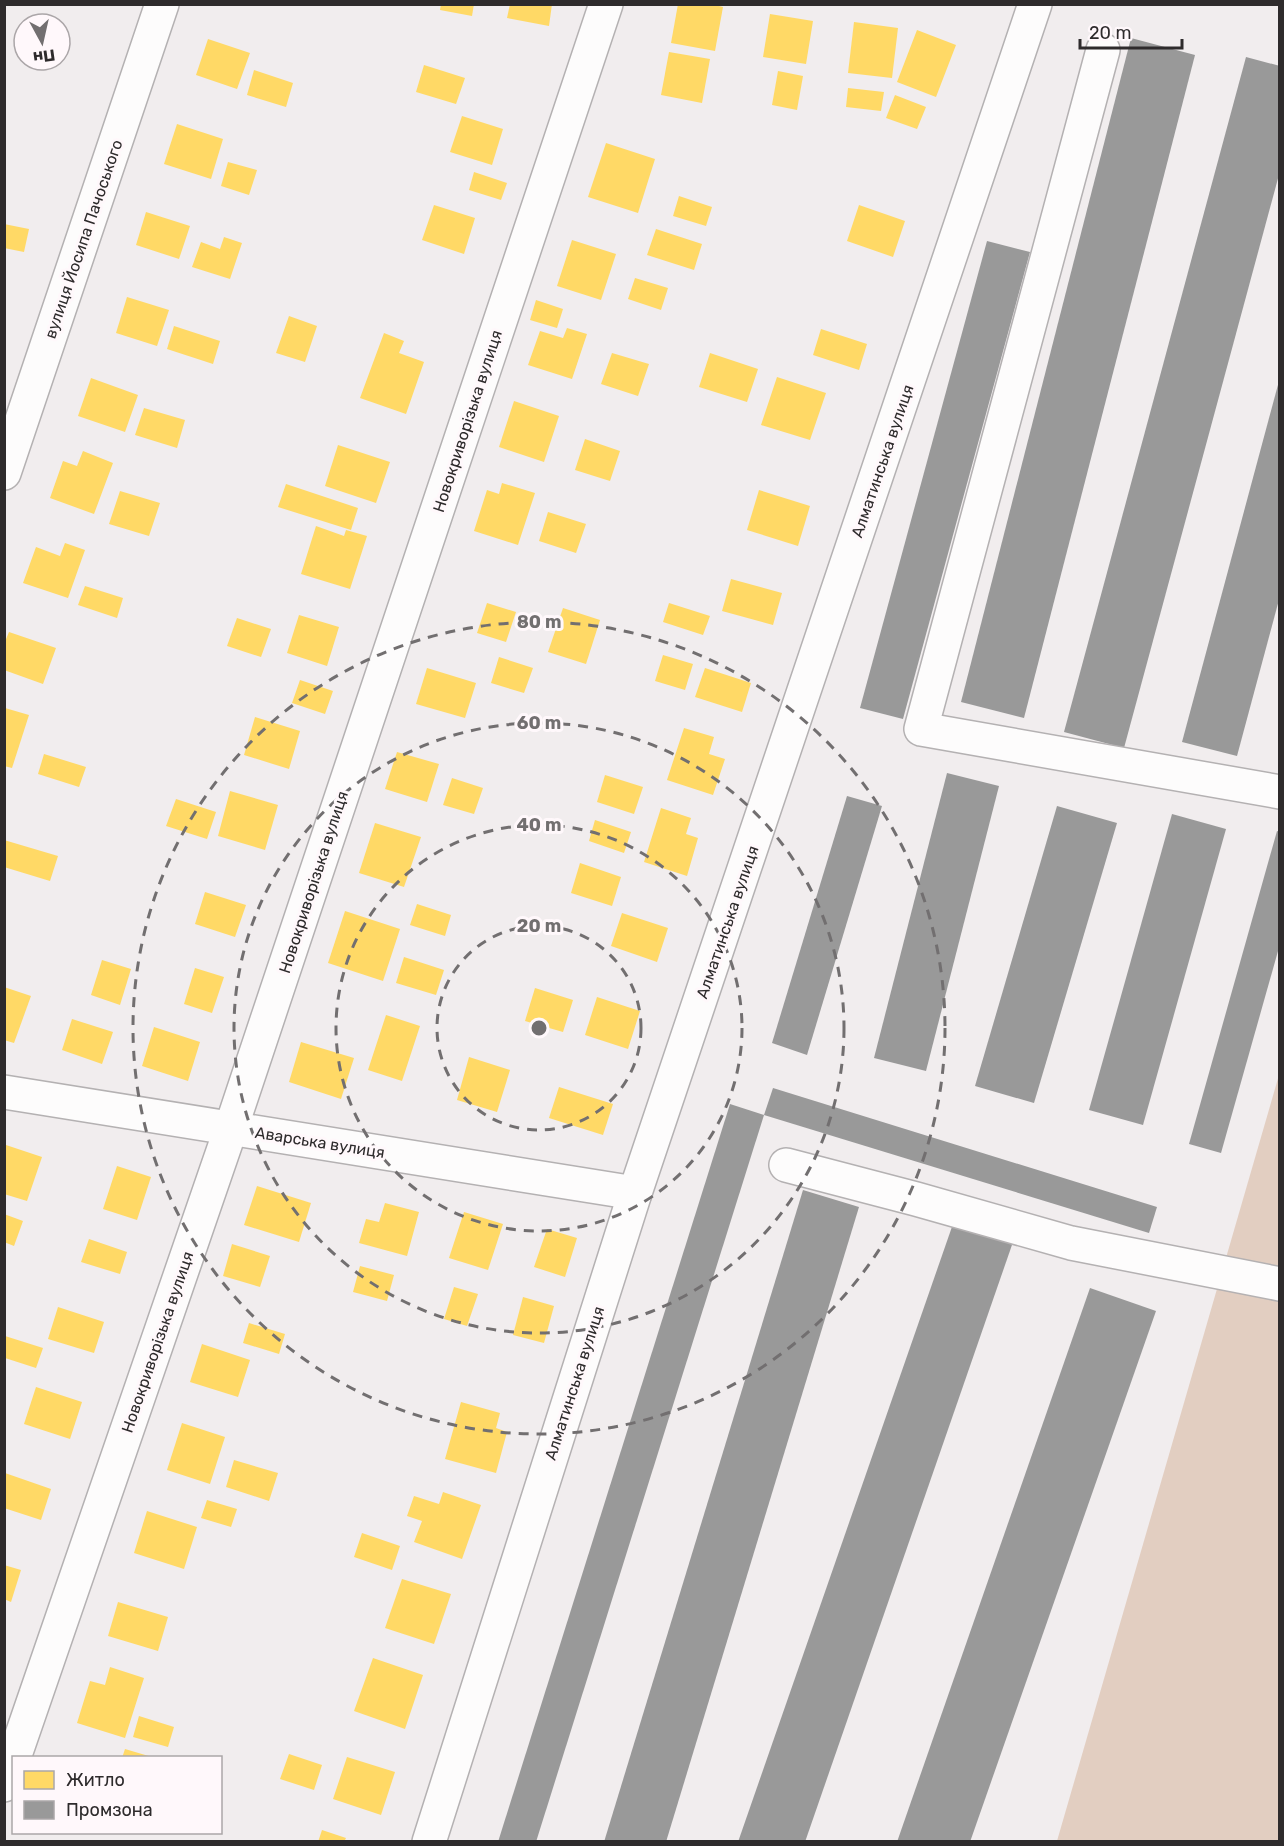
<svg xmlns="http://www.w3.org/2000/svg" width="1284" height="1846" viewBox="0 0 1284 1846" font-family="Rubik,sans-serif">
	<rect width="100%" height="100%" fill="#f1edee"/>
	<!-- green -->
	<path fill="#e2cec1" d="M1279,1075V1841H1057Z"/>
	<!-- homes -->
	<g fill="#ffd966">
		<path d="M441,4H474L472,16L440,10Z"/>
		<path d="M510,4H552L549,26L507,18Z"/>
		<path d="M678,4H711L723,7L715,51L671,43Z"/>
		<path d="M770,14L813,21L806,64L763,57Z"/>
		<path d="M854,22L898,28L892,78L848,73Z"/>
		<path d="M917,30L956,45L936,97L897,82Z"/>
		<path d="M208,39L250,53L237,89L196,75Z"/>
		<path d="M669,52L710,59L702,103L661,95Z"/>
		<path d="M424,65L465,78L456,104L416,92Z"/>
		<path d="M254,70L293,83L286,107L247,95Z"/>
		<path d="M778,71L803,76L797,110L772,105Z"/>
		<path d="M848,88L884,92L881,111L846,107Z"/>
		<path d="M895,95L926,107L917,129L886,118Z"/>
		<path d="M462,116L503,129L492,165L450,152Z"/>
		<path d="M177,124L223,139L211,179L164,164Z"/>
		<path d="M606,143L655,159L638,213L588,197Z"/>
		<path d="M228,162L257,170L249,195L221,186Z"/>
		<path d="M474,172L507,183L501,200L469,190Z"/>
		<path d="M679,196L712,207L706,226L673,216Z"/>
		<path d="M434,205L475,218L464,254L422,240Z"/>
		<path d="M859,205L905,221L893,257L847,241Z"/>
		<path d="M146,212L190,226L179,259L136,245Z"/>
		<path d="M4,224L29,229L24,252L4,248Z"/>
		<path d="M656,229L702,244L694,270L647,255Z"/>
		<path d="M224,237L242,243L230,279L192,267L201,242L220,249Z"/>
		<path d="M572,240L616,254L601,300L557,286Z"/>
		<path d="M635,278L668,288L661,310L628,299Z"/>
		<path d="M127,297L169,310L157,346L116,333Z"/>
		<path d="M536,300L563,309L557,328L530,320Z"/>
		<path d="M289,316L317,326L305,362L276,353Z"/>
		<path d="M174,326L220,341L213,364L167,349Z"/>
		<path d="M567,328L587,334L572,379L528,365L540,331L563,338Z"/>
		<path d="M821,329L867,344L859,370L813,355Z"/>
		<path d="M384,333L404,341L399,353L424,362L406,414L360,398Z"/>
		<path d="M612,353L649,364L638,396L601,384Z"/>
		<path d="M710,353L758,369L747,402L699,387Z"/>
		<path d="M777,377L826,393L810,440L761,425Z"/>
		<path d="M91,378L138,395L125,432L78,416Z"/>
		<path d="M514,401L559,416L544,462L499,447Z"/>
		<path d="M144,408L185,420L177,448L135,435Z"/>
		<path d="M585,439L620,451L610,481L575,470Z"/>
		<path d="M338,445L390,462L376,503L325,486Z"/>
		<path d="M83,451L113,463L94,514L50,498L63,461L77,466Z"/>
		<path d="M502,483L535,493L518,545L474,531L487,490L499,494Z"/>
		<path d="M286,484L358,508L351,530L278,507Z"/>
		<path d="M759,490L810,506L798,546L747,530Z"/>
		<path d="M120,491L160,503L149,536L109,524Z"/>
		<path d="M548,512L586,524L576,553L539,541Z"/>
		<path d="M316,526L344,536L346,530L367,536L350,589L301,574Z"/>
		<path d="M65,543L85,550L68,598L23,583L36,547L60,556Z"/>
		<path d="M731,579L782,593L773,625L722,611Z"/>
		<path d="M85,586L123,598L117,618L78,605Z"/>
		<path d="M487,603L516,612L506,642L477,633Z"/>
		<path d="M669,603L710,616L703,635L663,622Z"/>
		<path d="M563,608L600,620L586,664L548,652Z"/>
		<path d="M299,615L339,627L327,666L287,653Z"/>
		<path d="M237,618L271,629L261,657L227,646Z"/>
		<path d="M9,632L56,648L43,684L4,670V644Z"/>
		<path d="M663,655L693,664L685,690L655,681Z"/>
		<path d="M499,657L533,668L524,693L491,683Z"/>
		<path d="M427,668L476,683L465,718L416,704Z"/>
		<path d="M705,668L751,683L742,712L695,697Z"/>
		<path d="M300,680L333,691L325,714L292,703Z"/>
		<path d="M5,708L29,715L12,768L4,766Z"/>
		<path d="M255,717L300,731L289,769L244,755Z"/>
		<path d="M684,728L714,737L709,754L725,759L713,795L667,780Z"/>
		<path d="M397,752L439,764L427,802L385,789Z"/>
		<path d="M44,754L86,767L79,787L38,774Z"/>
		<path d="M605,775L643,787L634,814L597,802Z"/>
		<path d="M452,778L483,788L474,814L443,805Z"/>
		<path d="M230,791L278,805L265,850L218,836Z"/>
		<path d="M176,799L216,812L207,839L166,826Z"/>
		<path d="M661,808L691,818L686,834L698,838L687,876L644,862Z"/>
		<path d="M595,820L631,832L624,853L589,841Z"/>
		<path d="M375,823L421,837L404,887L359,873Z"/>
		<path d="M4,840L58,856L50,881L4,867Z"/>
		<path d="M580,863L621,877L612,906L571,893Z"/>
		<path d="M205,892L246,905L235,937L195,924Z"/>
		<path d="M417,904L451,915L445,936L410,925Z"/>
		<path d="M345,911L400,929L383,981L328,963Z"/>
		<path d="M622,913L668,928L657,962L611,946Z"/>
		<path d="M404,957L444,970L436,995L396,983Z"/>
		<path d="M102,960L131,969L120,1005L91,995Z"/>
		<path d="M195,968L224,977L212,1013L184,1004Z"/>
		<path d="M4,987L31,996L14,1043L4,1040Z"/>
		<path d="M535,988L573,1000L563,1032L525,1021Z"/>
		<path d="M597,997L640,1011L628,1049L585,1035Z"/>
		<path d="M386,1015L420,1026L402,1081L368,1070Z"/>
		<path d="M72,1019L113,1032L102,1064L62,1050Z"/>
		<path d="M154,1027L200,1042L188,1081L142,1066Z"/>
		<path d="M301,1042L354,1058L341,1099L289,1082Z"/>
		<path d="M469,1057L510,1070L497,1112L457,1100Z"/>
		<path d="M559,1087L613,1104L603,1135L549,1118Z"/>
		<path d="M6,1145L42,1157L27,1201L4,1194V1150Z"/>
		<path d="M117,1166L151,1177L137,1220L103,1209Z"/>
		<path d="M257,1186L311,1203L299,1242L244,1225Z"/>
		<path d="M385,1203L419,1212L407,1256L359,1243L366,1219L379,1222Z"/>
		<path d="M464,1212L503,1224L488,1270L449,1258Z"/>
		<path d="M4,1214L23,1221L14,1246L4,1242Z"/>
		<path d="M547,1229L577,1238L565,1277L534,1267Z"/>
		<path d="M89,1239L127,1252L120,1274L81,1262Z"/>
		<path d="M232,1244L270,1256L260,1287L223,1276Z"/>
		<path d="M360,1266L394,1275L387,1301L353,1292Z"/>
		<path d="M454,1287L478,1294L467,1326L444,1319Z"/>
		<path d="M523,1297L554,1306L544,1343L513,1335Z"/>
		<path d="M58,1307L104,1322L94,1353L48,1339Z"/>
		<path d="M249,1323L285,1334L279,1354L243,1343Z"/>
		<path d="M5,1336L43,1348L36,1368L5,1358Z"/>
		<path d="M202,1344L250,1360L238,1397L190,1382Z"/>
		<path d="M36,1387L82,1402L70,1439L24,1424Z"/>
		<path d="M461,1402L500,1413L496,1428L507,1432L496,1473L445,1459Z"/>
		<path d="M182,1423L225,1437L210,1484L167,1470Z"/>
		<path d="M234,1460L278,1473L269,1501L226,1487Z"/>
		<path d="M5,1473L51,1489L41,1520L4,1508Z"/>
		<path d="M443,1492L481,1505L462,1559L414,1542L422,1521L407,1516L414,1496L439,1504Z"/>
		<path d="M207,1500L237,1509L231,1527L201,1518Z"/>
		<path d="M147,1511L197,1527L184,1569L134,1553Z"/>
		<path d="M362,1533L400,1546L392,1570L354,1557Z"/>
		<path d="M4,1565L21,1570L11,1602L4,1599Z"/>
		<path d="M402,1579L451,1594L434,1644L385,1628Z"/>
		<path d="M118,1602L168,1617L158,1651L108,1636Z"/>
		<path d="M373,1658L423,1675L405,1729L354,1711Z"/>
		<path d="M110,1667L144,1678L125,1738L77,1723L90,1681L105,1685Z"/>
		<path d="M139,1716L174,1727L168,1747L133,1737Z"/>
		<path d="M125,1749L152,1757V1758H122Z"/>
		<path d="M289,1754L322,1765L314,1790L280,1779Z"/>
		<path d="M347,1757L395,1772L381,1815L333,1799Z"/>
		<path d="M322,1830L346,1838L344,1842H318Z"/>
	</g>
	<!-- industry -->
	<g fill="#999">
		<path d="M1131,38L1195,55L1024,718L961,702Z"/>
		<path d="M1246,57L1280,66V171L1124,748L1064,732Z"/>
		<path d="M987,241L1030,252L903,719L860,708Z"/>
		<path d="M1279,381L1280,596L1237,756L1182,742Z"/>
		<path d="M947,773L999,786L926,1071L874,1058Z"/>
		<path d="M847,796L882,806L807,1055L772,1043Z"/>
		<path d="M1057,806L1117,823L1034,1103L975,1086Z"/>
		<path d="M1172,814L1226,829L1143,1125L1089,1110Z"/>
		<path d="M1277,831L1280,832V944L1221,1153L1189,1144Z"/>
		<path d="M773,1088L1157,1207L1149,1233L764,1115Z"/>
		<path d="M730,1104L764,1115L536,1842H498Z"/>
		<path d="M803,1190L859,1207L666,1842H604Z"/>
		<path d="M954,1221L1013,1242L805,1842H738Z"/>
		<path d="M1090,1288L1156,1311L970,1842H897Z"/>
	</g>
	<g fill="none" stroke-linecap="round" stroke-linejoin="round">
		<defs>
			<g id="minor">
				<path d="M1103,50L921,729L1280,792"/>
				<path d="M4,473L162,4"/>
				<path d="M4,1092L635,1193"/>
				<path d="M786,1165L916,1199L1071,1243L1280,1284"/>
				<path d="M14,1758L231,1128L606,4"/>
				<path d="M4,1785L14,1759"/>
				<path d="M429,1842L635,1193L1035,4"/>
			</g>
		</defs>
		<!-- minor casing -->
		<use href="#minor" stroke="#b4b1b2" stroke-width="36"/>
		<!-- minor -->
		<use href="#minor" stroke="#fdfcfc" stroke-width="33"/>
	</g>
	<!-- distance rings -->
	<g fill="none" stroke="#726f70" stroke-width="3" stroke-dasharray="10 8">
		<circle cx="539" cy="1028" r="102"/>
		<circle cx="539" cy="1028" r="203"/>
		<circle cx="539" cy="1028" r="305"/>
		<circle cx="539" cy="1028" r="406"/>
	</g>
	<g text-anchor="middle" stroke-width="6" stroke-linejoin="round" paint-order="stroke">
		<!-- street labels -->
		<g font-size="16" fill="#2e2b2c" stroke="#fff8fb">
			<text transform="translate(83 239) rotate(-71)" y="6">вулиця Йосипа Пачоського</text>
			<text transform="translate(467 421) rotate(-72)" y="6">Новокриворізька вулиця</text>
			<text transform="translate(882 461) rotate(-71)" y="6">Алматинська вулиця</text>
			<text transform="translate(313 882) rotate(-72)" y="6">Новокриворізька вулиця</text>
			<text transform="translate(727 922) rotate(-71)" y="6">Алматинська вулиця</text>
			<text transform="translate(320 1142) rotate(9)" y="6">Аварська вулиця</text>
			<text transform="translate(157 1342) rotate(-71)" y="6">Новокриворізька вулиця</text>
			<text transform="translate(574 1383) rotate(-72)" y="6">Алматинська вулиця</text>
		</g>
	</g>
	<circle cx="539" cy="1028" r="9" fill="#726f70" stroke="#fff8fb" stroke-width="3"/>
	<g font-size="18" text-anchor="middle" font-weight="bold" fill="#726f70" stroke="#fff8fb" stroke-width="6" stroke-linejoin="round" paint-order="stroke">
		<text x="539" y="628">80 m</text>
		<text x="539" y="729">60 m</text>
		<text x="539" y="831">40 m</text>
		<text x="539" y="932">20 m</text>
	</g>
	<!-- border -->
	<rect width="1284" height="1846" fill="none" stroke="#2e2b2c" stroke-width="12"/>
	<!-- legend -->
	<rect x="12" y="1756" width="210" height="78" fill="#fff8fb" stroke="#aba6a8" stroke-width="1.5"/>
	<rect x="24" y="1771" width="30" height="18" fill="#ffd966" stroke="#aba6a8" stroke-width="1.5"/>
	<text x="66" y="1786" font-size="18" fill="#2e2b2c">Житло</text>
	<rect x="24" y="1801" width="30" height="18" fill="#999999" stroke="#aba6a8" stroke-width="1.5"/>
	<text x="66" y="1816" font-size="18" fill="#2e2b2c">Промзона</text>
	<!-- north arrow -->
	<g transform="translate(42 42) rotate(172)"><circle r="28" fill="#fff8fb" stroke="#aba6a8" stroke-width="1.5"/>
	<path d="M0-4.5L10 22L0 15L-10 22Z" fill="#726f70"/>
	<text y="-9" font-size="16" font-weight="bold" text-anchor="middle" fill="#2e2b2c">Пн</text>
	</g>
	<!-- scale -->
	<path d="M1080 39v9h102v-9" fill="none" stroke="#2e2b2c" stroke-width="3"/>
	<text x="1089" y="39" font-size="18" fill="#2e2b2c" stroke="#fff8fb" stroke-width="4.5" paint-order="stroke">20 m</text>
</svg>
